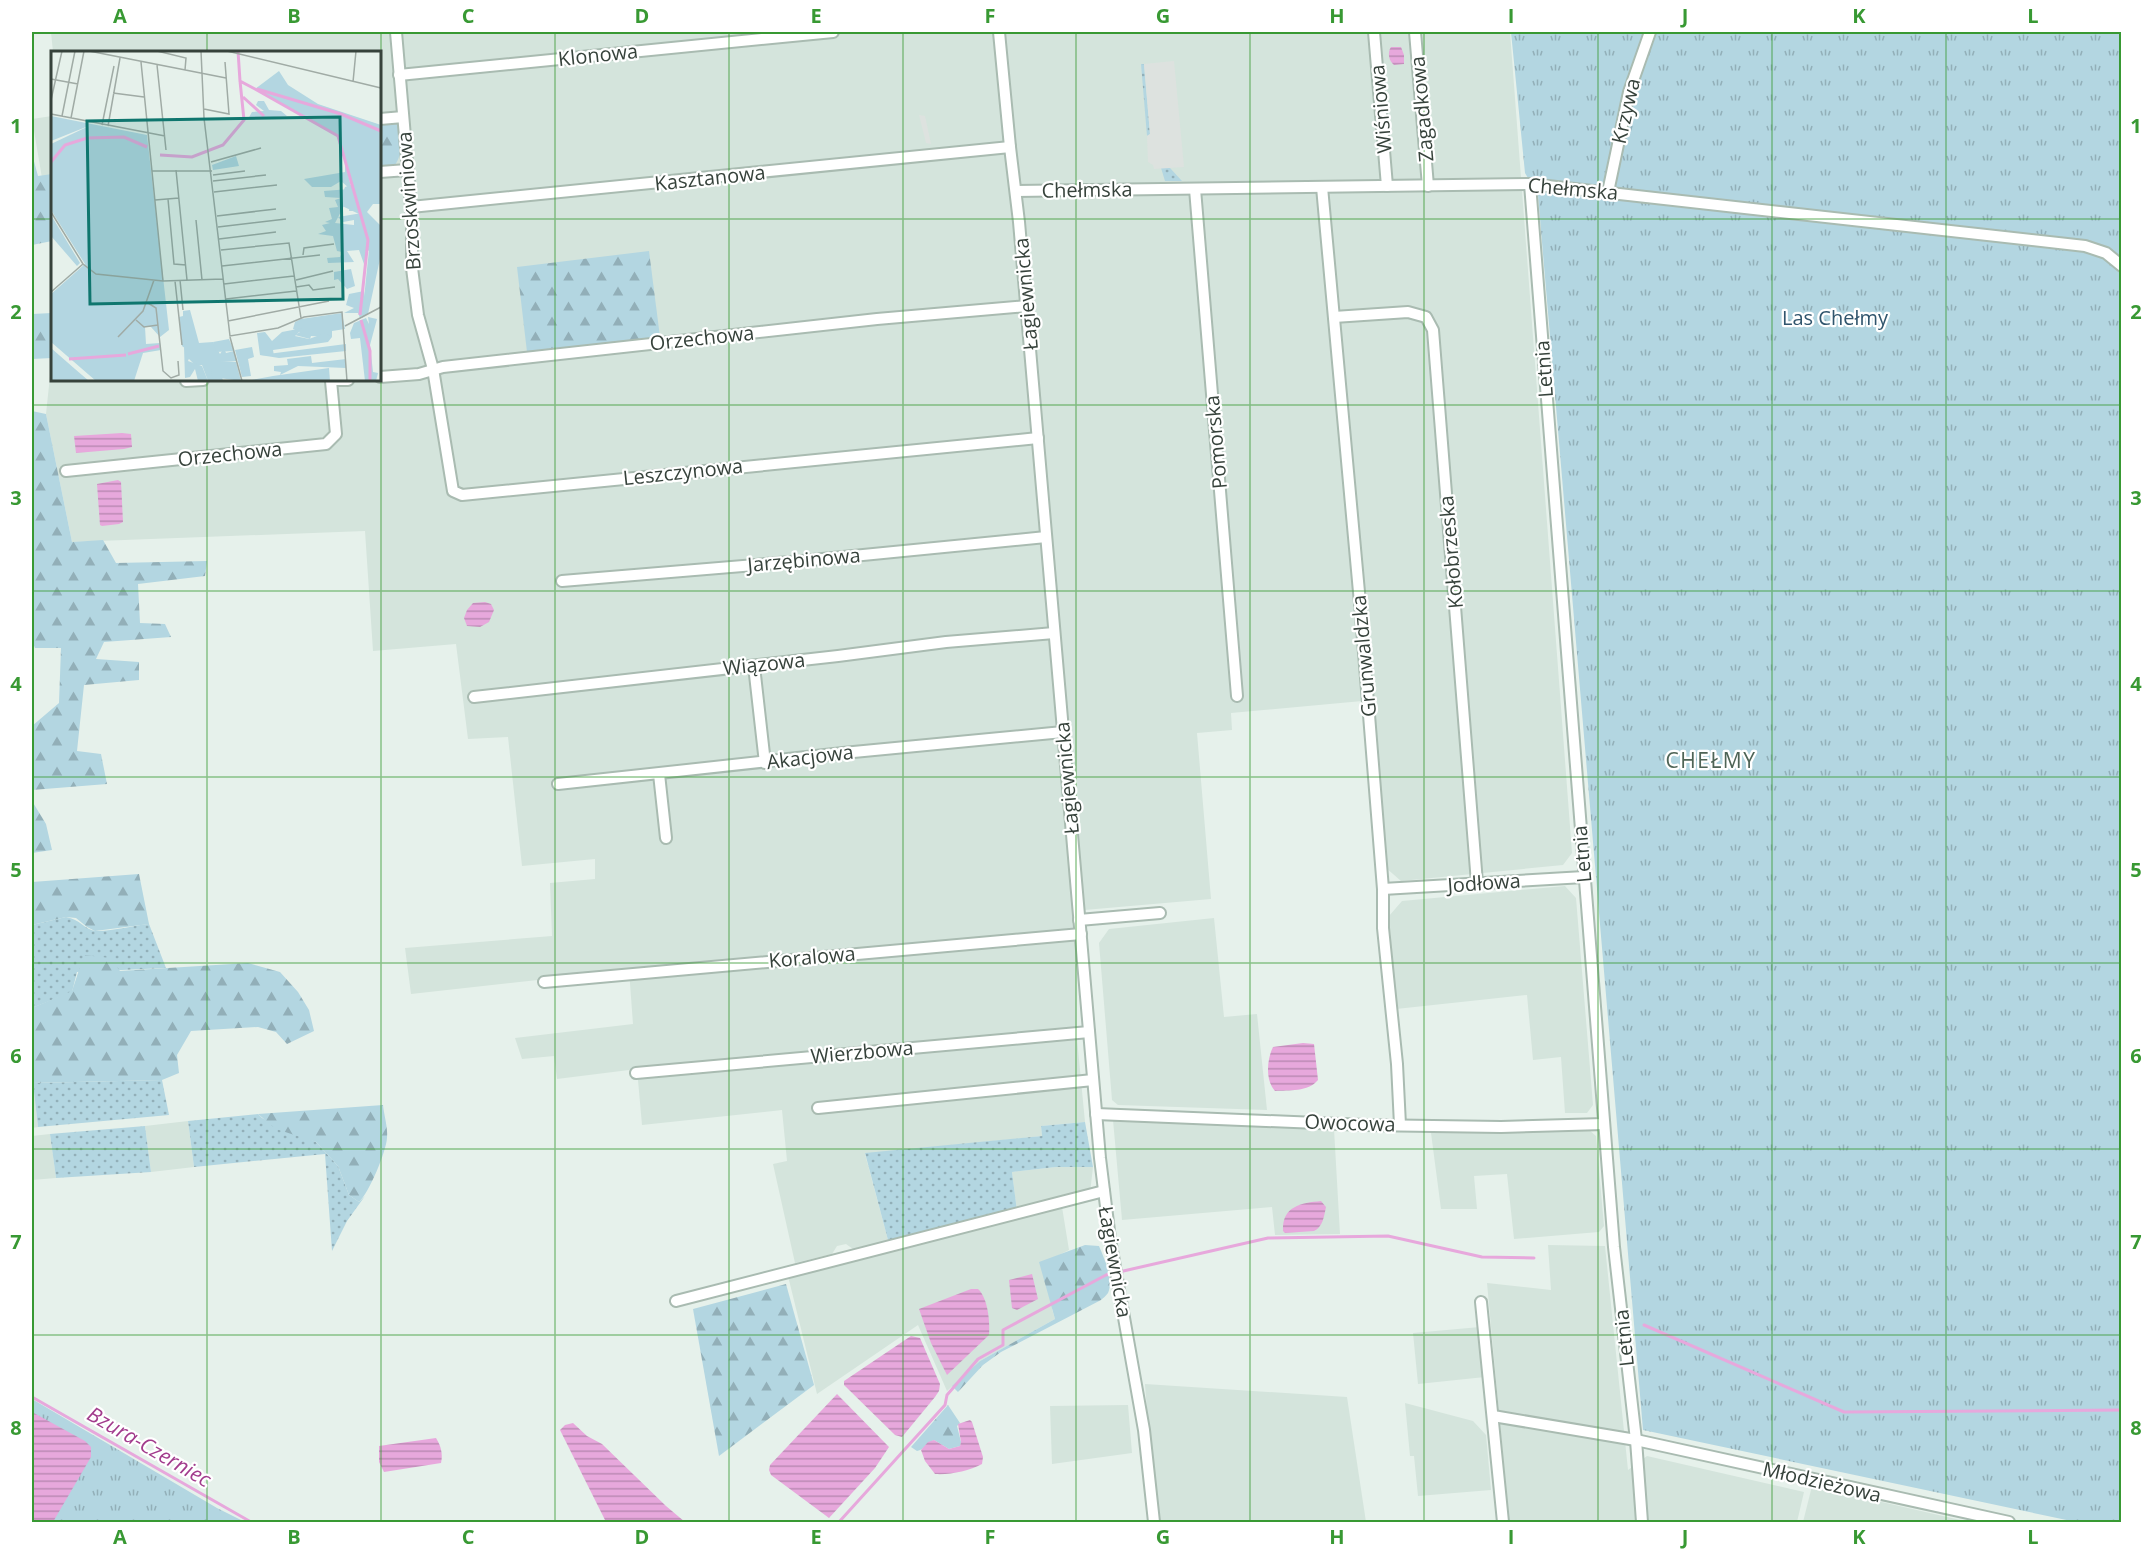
<svg xmlns="http://www.w3.org/2000/svg" width="2153" height="1554" viewBox="0 0 2153 1554" font-family="'Open Sans',sans-serif">
	<defs>
		<pattern id="grass-dots" width="8" height="8" patternUnits="userSpaceOnUse" patternTransform="scale(1.5)"><rect width="8" height="8" fill="#b3d6e1"/><path d="M2 2h.1M6 6h.1" fill="none" stroke="#92afb8" stroke-width="1.8" stroke-linecap="round"/></pattern>
		<pattern id="forest-firs" width="22" height="20" patternUnits="userSpaceOnUse" patternTransform="scale(1.5)"><rect width="22" height="20" fill="#b3d6e1"/><path d="M5 1l3.5 6h-7zM16 11l3.5 6h-7z" fill="#92afb8"/></pattern>
		<pattern id="park-tufts" width="24" height="20" patternUnits="userSpaceOnUse" patternTransform="scale(1.5)"><rect width="24" height="20" fill="#b3d6e1"/><path d="M3 7l-1-3M5 7V3M7 7l1-3M15 17l-1-3M17 17v-4M19 17l1-3" fill="none" stroke="#92afb8"/></pattern>
		<pattern id="water-rules" width="6" height="5" patternUnits="userSpaceOnUse" patternTransform="scale(1.5)"><rect width="6" height="5" fill="#e7a8dc"/><path d="M0 2.5h6" fill="none" stroke="#bc8ab4"/></pattern>
	</defs>
	<rect width="100%" height="100%" fill="#e6f1eb"/>
	<!-- residential -->
	<g fill="#d4e4dc">
		<path d="M51,32H1510L1572,853L1563,865L1401,881L1385,867L1373,700L1231,713L1232,730L1197,733L1211,899L1073,911L1076,955L1077,1039L1085,1122L1041,1126L1042,1136L865,1154L888,1240L853,1249L846,1244L837,1246L832,1254L795,1263L773,1164L787,1161L782,1110L642,1125L637,1069L557,1079L554,1056L522,1059L515,1038L633,1024L629,970L411,994L405,948L552,936L550,883L595,879V859L522,866L508,737L468,739L456,644L373,651L365,531L72,542L46,414L52,357V380H380V52H53Z"/>
		<path d="M52,116V177L42,178L32,119Z"/>
		<path d="M1565,886L1576,898L1593,1105L1587,1113H1565L1561,1057L1533,1060L1527,995L1396,1009L1389,916L1402,901Z"/>
		<path d="M1214,918L1224,1017L1257,1014L1267,1110L1118,1105L1112,1100L1099,943L1109,929Z"/>
		<path d="M32,1083H33L38,1127L32,1128Z"/>
		<path d="M1113,1120L1334,1129L1340,1234L1275,1235L1272,1207L1122,1220Z"/>
		<path d="M188,1121L194,1167L151,1172L145,1126Z"/>
		<path d="M1588,1129L1596,1136L1604,1226L1599,1232L1514,1239L1507,1174L1474,1176L1477,1209H1441L1431,1133Z"/>
		<path d="M50,1134L56,1178L32,1180V1136Z"/>
		<path d="M1056,1167H1093L1090,1193L1017,1211L1012,1172Z"/>
		<path d="M1062,1207L1069,1250L1057,1256L1052,1309L1055,1319L980,1361L947,1391L918,1325L817,1394L788,1276Z"/>
		<path d="M1548,1245L1605,1246L1628,1470L1647,1456L1804,1492L1797,1522H1509L1487,1283L1551,1290Z"/>
		<path d="M1480,1327L1485,1377L1418,1384L1413,1333Z"/>
		<path d="M1145,1384L1347,1397L1366,1522H1155Z"/>
		<path d="M1405,1403L1473,1421L1486,1435L1491,1490L1418,1496L1414,1456H1410Z"/>
		<path d="M1128,1405L1132,1453L1052,1464L1050,1406Z"/>
		<path d="M1812,1486L1969,1522H1803Z"/>
	</g>
	<!-- grass -->
	<g fill="url(#grass-dots)">
		<path d="M1141,64H1144L1150,134L1147,136Z"/>
		<path d="M1161,168H1170L1182,181H1165Z"/>
		<path d="M66,917C80,919 85,930 96,931C109,932 135,925 149,924L166,968L77,972L72,992L32,1008V925Z"/>
		<path d="M162,1080L169,1115L38,1127L33,1083Z"/>
		<path d="M258,1114L262,1118L316,1142L338,1166L349,1195L359,1202L365,1196L347,1221L332,1251L325,1154L194,1167L188,1121Z"/>
		<path d="M1085,1122L1093,1167H1056L1012,1172L1017,1211L888,1240L865,1153L1042,1136L1041,1126Z"/>
		<path d="M145,1126L151,1172L56,1178L50,1134Z"/>
	</g>
	<!-- forest -->
	<g fill="url(#forest-firs)">
		<path d="M380,121L398,122C403,140 404,154 392,169H380Z"/>
		<path d="M32,154L38,176L52,174V241L32,245Z"/>
		<path d="M649,251L660,337L527,352L517,267Z"/>
		<path d="M52,313V358L32,359V314Z"/>
		<path d="M32,411L46,414L72,542L103,540L116,563L207,561L205,576L138,584L140,623L165,624L171,637L104,642L96,659L139,662V680L84,685L77,751L101,754L107,784L32,790V726L59,703L61,648H35L32,641Z"/>
		<path d="M32,801L46,824L52,850L32,853Z"/>
		<path d="M139,874L149,924L95,931L87,927L76,918L66,917L32,925V882Z"/>
		<path d="M84,955L110,958L120,971L248,963L280,972L298,992L309,1010L314,1031L287,1044L276,1032L258,1027L191,1031L177,1055L179,1073L162,1080L32,1083V1008L72,991Z"/>
		<path d="M383,1105C384,1115 388,1128 387,1138C386,1152 369,1193 359,1202L349,1195L338,1166L316,1142L276,1129L258,1114Z"/>
		<path d="M1085,1245L1099,1246C1104,1258 1114,1279 1108,1293C1106,1296 1103,1298 1101,1300L1001,1352L983,1365L958,1392L952,1386L980,1361L1055,1319L1039,1262Z"/>
		<path d="M786,1284L814,1385L719,1456L693,1309Z"/>
		<path d="M948,1405L960,1423L957,1426L961,1442L960,1446L949,1449L934,1440C927,1443 924,1450 917,1451L911,1447Z"/>
	</g>
	<!-- park -->
	<g fill="url(#park-tufts)">
		<path d="M1511,32H2121L2120,1522H2076L1643,1430L1538,195L1525,173Z"/>
		<path d="M32,1399L217,1508L245,1522H32Z"/>
	</g>
	<!-- parking -->
	<g fill="#dde2df">
		<path d="M1174,61L1184,167L1154,169L1153,165L1148,162L1147,136L1150,134L1144,64Z"/>
		<path d="M919,115L925,116L931,144L926,143Z"/>
	</g>
	<!-- water -->
	<g fill="url(#water-rules)">
		<path d="M1391,47H1401L1404,55V64L1394,65C1389,61 1387,53 1391,47Z"/>
		<path d="M122,433L131,434L132,447L124,449L76,453L74,436Z"/>
		<path d="M118,480L121,482L123,522L119,524L102,526L100,525L97,484Z"/>
		<path d="M485,602L491,604L494,610L489,622L480,627L467,626L464,618L467,610L473,603Z"/>
		<path d="M1303,1043L1314,1044L1318,1080C1308,1092 1289,1090 1275,1091C1265,1080 1267,1059 1273,1047Z"/>
		<path d="M1321,1201L1326,1207C1324,1216 1323,1227 1314,1231L1285,1233L1283,1231C1282,1206 1301,1203 1321,1201Z"/>
		<path d="M1032,1274L1038,1299L1017,1310L1012,1308L1009,1280Z"/>
		<path d="M971,1289H978C988,1298 990,1322 989,1335L947,1375L931,1343L919,1309Z"/>
		<path d="M911,1336L920,1338L940,1384L939,1391L935,1397L902,1437L895,1435L844,1385V1381Z"/>
		<path d="M837,1394L889,1447L875,1468L829,1518L771,1475L769,1470L770,1465Z"/>
		<path d="M32,1412L85,1441L91,1447V1457L53,1522H32Z"/>
		<path d="M970,1420L972,1422L983,1457L982,1464C969,1471 950,1475 935,1474L925,1461L921,1450L928,1442L934,1440L949,1449L960,1446L961,1442L958,1424Z"/>
		<path d="M573,1423L587,1436L602,1444L666,1506L685,1522H606L560,1430L565,1425Z"/>
		<path d="M436,1438C441,1446 443,1454 441,1463L384,1472L379,1462V1446Z"/>
	</g>
	<g fill="none" stroke-linecap="round" stroke-linejoin="round">
		<!-- stream -->
		<g stroke="#e7a8dc" stroke-width="3">
			<path d="M1119,1272L1268,1238L1388,1236L1482,1257L1534,1258"/>
			<path d="M1644,1325L1844,1412L2122,1410"/>
			<path d="M32,1397L251,1522"/>
			<path d="M839,1522L945,1405L947,1395L978,1359L1003,1345V1330L1106,1275L1112,1273"/>
		</g>
		<defs>
			<g id="minor">
				<path d="M396,32L412,218V268L418,315L433,369L453,491L462,495L1038,438"/>
				<path d="M999,32L1010,147L1019,222L1100,1158L1110,1239L1144,1430L1154,1522"/>
				<path d="M1374,32L1387,186"/>
				<path d="M1415,32L1428,186"/>
				<path d="M399,75L833,32"/>
				<path d="M380,119L403,117"/>
				<path d="M380,172L407,170"/>
				<path d="M1530,184L1614,1247L1636,1440L1642,1522"/>
				<path d="M1322,187L1360,603L1383,889V928L1397,1064L1400,1125"/>
				<path d="M1195,189L1237,696"/>
				<path d="M1016,191L1530,184L2085,246L2106,253L2122,266"/>
				<path d="M1608,192L1629,92L1650,32"/>
				<path d="M411,207L1010,147"/>
				<path d="M1334,317L1408,312L1426,317L1433,330L1477,883"/>
				<path d="M380,377L419,374L443,367L877,319L1027,306"/>
				<path d="M331,380H348"/>
				<path d="M186,381L203,380"/>
				<path d="M66,471L326,444L336,434L331,381"/>
				<path d="M562,581L802,561L1046,537"/>
				<path d="M754,666L765,763"/>
				<path d="M474,697L838,656L946,642L1054,633"/>
				<path d="M659,774L666,838"/>
				<path d="M558,784L843,753L1063,732"/>
				<path d="M1383,889L1584,877"/>
				<path d="M1079,920L1160,913"/>
				<path d="M544,982L1081,934"/>
				<path d="M636,1073L1089,1032"/>
				<path d="M818,1108L1093,1080"/>
				<path d="M1096,1114L1365,1125L1501,1127L1604,1124"/>
				<path d="M676,1301L1104,1191"/>
				<path d="M1481,1302L1503,1522"/>
				<path d="M1493,1416L1636,1440L2009,1522"/>
			</g>
		</defs>
		<!-- minor casing -->
		<use href="#minor" stroke="#a9bbb1" stroke-width="14"/>
		<!-- minor -->
		<use href="#minor" stroke="#fff" stroke-width="10"/>
	</g>
	<!-- grid -->
	<path fill="none" stroke="#389933" stroke-width="1.5" stroke-opacity="0.55" d="M207,32V52M381,32V1522M555,32V1522M729,32V1522M903,32V1522M1076,32V1522M1250,32V1522M1424,32V1522M1598,32V1522M1772,32V1522M1946,32V1522M32,219H52M380,219H2122M207,380V1522M32,405H2122M32,591H2122M32,777H2122M32,963H2122M32,1149H2122M32,1335H2122"/>
	<g text-anchor="middle" stroke-width="4.5" stroke-linejoin="round" paint-order="stroke">
		<!-- street labels -->
		<g font-size="20" fill="#36423b" stroke="#fff">
			<text transform="translate(598 55) rotate(-6)" y="7">Klonowa</text>
			<text transform="translate(1381 109) rotate(-95)" y="7">Wiśniowa</text>
			<text transform="translate(1422 109) rotate(-95)" y="7">Zagadkowa</text>
			<text transform="translate(1626 111) rotate(-77)" y="7">Krzywa</text>
			<text transform="translate(710 178) rotate(-6)" y="7">Kasztanowa</text>
			<text transform="translate(1573 189) rotate(5)" y="7">Chełmska</text>
			<text transform="translate(1087 190) rotate(-1)" y="7">Chełmska</text>
			<text transform="translate(409 201) rotate(-94)" y="7">Brzoskwiniowa</text>
			<text transform="translate(1026 294) rotate(-95)" y="7">Łagiewnicka</text>
			<text transform="translate(702 338) rotate(-6)" y="7">Orzechowa</text>
			<text transform="translate(1544 369) rotate(-94)" y="7">Letnia</text>
			<text transform="translate(1216 442) rotate(-95)" y="7">Pomorska</text>
			<text transform="translate(230 454) rotate(-6)" y="7">Orzechowa</text>
			<text transform="translate(683 472) rotate(-6)" y="7">Leszczynowa</text>
			<text transform="translate(1451 552) rotate(-95)" y="7">Kołobrzeska</text>
			<text transform="translate(804 560) rotate(-5)" y="7">Jarzębinowa</text>
			<text transform="translate(1364 656) rotate(-95)" y="7">Grunwaldzka</text>
			<text transform="translate(764 664) rotate(-6)" y="7">Wiązowa</text>
			<text transform="translate(810 757) rotate(-7)" y="7">Akacjowa</text>
			<text transform="translate(1067 778) rotate(-95)" y="7">Łagiewnicka</text>
			<text transform="translate(1582 854) rotate(-95)" y="7">Letnia</text>
			<text transform="translate(1484 883) rotate(-4)" y="7">Jodłowa</text>
			<text transform="translate(812 957) rotate(-5)" y="7">Koralowa</text>
			<text transform="translate(862 1052) rotate(-5)" y="7">Wierzbowa</text>
			<text transform="translate(1350 1123) rotate(2)" y="7">Owocowa</text>
			<text transform="translate(1115 1262) rotate(80)" y="7">Łagiewnicka</text>
			<text transform="translate(1624 1338) rotate(-96)" y="7">Letnia</text>
			<text transform="translate(1822 1482) rotate(13)" y="7">Młodzieżowa</text>
		</g>
		<!-- park labels -->
		<g font-size="20" fill="#30556d" stroke="#fff">
			<text x="1835" y="325">Las Chełmy</text>
		</g>
		<!-- neighbourhood labels -->
		<g font-size="21" letter-spacing="1.5" fill="#4e6456" stroke="#fff">
			<text x="1711" y="768">CHEŁMY</text>
		</g>
		<!-- water labels -->
		<g font-size="21" font-style="italic" fill="#a23c8d" stroke="#fff">
			<text transform="translate(149 1447) rotate(30)" y="7">Bzura-Czerniec</text>
		</g>
	</g>
	<!-- overview -->
	<g transform="translate(51 51)">
		<rect width="330" height="330" fill="#e6f1eb"/>
		<path d="M185,105L188,115L162,119L161,114ZM139,259L148,292L162,291L169,303L173,297L175,302L183,300L186,310L168,311L172,330H157L151,314H144L136,306L139,301L131,295L128,266L132,265V260ZM291,262L294,278L281,280V286L260,285L259,288L244,284L249,281L242,278L244,271L250,268ZM295,293V300L228,307L209,304ZM201,296L203,306L197,308L200,325L191,326L184,299ZM260,305L261,312L295,308V317L247,315L229,324L230,321L223,320V315L237,314L236,308Z" fill="#b3d6e1"/>
		<path d="M207,50H213L218,59L230,60L236,65L197,68L201,61L213,60L205,54ZM294,111L306,160H298L299,153H294L284,172L303,174V169L292,171L287,166L311,162L325,174H330V188L316,201L313,213L308,199L296,200L303,211L277,212L276,207L289,206L291,201L286,200L282,185L267,183L275,180L271,174L279,172L274,171L281,168L278,157L287,156L284,149L290,147L274,146L273,140L299,138L290,130L280,136H261L253,128L294,121ZM0,164L29,212L26,215L0,185ZM300,218L304,235L296,238L287,228L283,229V221ZM313,240L316,260L309,267L307,262H293L303,257L295,254L298,243ZM317,266L326,268L319,294L322,321L327,322L325,330H314L309,287L300,288L299,282L303,272L315,267L318,273ZM252,277L244,285L258,288L274,282L281,286L277,291L222,299L223,305L209,304L206,282L214,281L221,290L231,281ZM178,288L183,300L165,301L162,291ZM133,296L141,300L137,310L151,315L157,330H147L144,318L139,326L134,327ZM168,310L185,311L190,330L161,326L160,317H168Z" fill="#b3d6e1"/>
		<path d="M228,20L237,34L267,53L330,74V153H322L316,161L329,174V208L317,263L311,267L318,199L308,163L287,153L294,136L300,134L289,93L287,85L204,38ZM0,65L96,84L118,279L109,286L100,276H94L95,293L109,292L110,299L92,302L83,330H45L0,291V243L34,213L0,159V93L40,74L0,90ZM0,297L24,318L38,330H0Z" fill="#b3d6e1"/>
		<path d="M278,317L279,330H195L222,325Z" fill="#b3d6e1"/>
		<path fill="none" stroke="#e7a8dc" stroke-width="3" d="M187,0L189,30L204,38M204,38L287,85L317,189L309,264M206,38L290,63L330,80M192,46L213,65M109,104L141,106L172,94L193,69L189,30M0,111L14,94L36,87L73,86L96,96M310,269L319,300V330M77,303L108,295M18,308L75,304"/>
		<path fill="none" stroke="#a0aba5" stroke-width="1.5" d="M38,0L175,27M106,0L135,7L134,19M150,0L153,67L179,285L227,277L253,266L291,261L296,330M176,0L330,37M90,11L112,230M106,14L115,99M0,28L27,33M302,31L305,0M62,42L93,46M0,49L11,0M153,58L178,63L174,11M0,63L114,85M11,65L24,0M20,67L33,0M51,74L63,15M57,75L69,7M160,111L210,97M125,119L136,229M101,120H161M162,124L194,120M162,130L215,124M163,141L226,134M117,148L123,213L135,214M104,149L128,147M0,161L32,213L45,223L112,230L172,228M166,165L225,158M145,169L151,229M167,176L235,168M168,188L225,181M170,199L238,192L250,267M252,204L253,197L283,193M171,215L269,204M129,229L132,259M245,229L282,220M124,230L131,294M173,233L243,225M245,236L258,234L262,239L284,236M0,241L32,213M175,248L245,240M97,252L105,257L112,320L120,327L128,324L127,310M85,269L93,276L107,274M177,270L278,250M294,275L330,256M67,286L92,260L103,229M179,286L191,330"/>
		<path fill="#0f766e" fill-opacity="0.15" stroke="#0f766e" stroke-width="3" d="M289,66L292,248L39,253L36,70Z"/>
		<rect width="330" height="330" fill="none" stroke="#36423b" stroke-width="3"/>
	</g>
	<!-- border -->
	<rect width="2153" height="1554" fill="none" stroke="#ffffff" stroke-width="66"/>
	<rect x="33" y="33" width="2087" height="1488" fill="none" stroke="#389933" stroke-width="2"/>
	<g font-size="20" text-anchor="middle" font-weight="bold" fill="#389933">
		<text x="120" y="23">A</text>
		<text x="294" y="23">B</text>
		<text x="468" y="23">C</text>
		<text x="642" y="23">D</text>
		<text x="816" y="23">E</text>
		<text x="990" y="23">F</text>
		<text x="1163" y="23">G</text>
		<text x="1337" y="23">H</text>
		<text x="1511" y="23">I</text>
		<text x="1685" y="23">J</text>
		<text x="1859" y="23">K</text>
		<text x="2033" y="23">L</text>
		<text x="16" y="133">1</text>
		<text x="2136" y="133">1</text>
		<text x="16" y="319">2</text>
		<text x="2136" y="319">2</text>
		<text x="16" y="505">3</text>
		<text x="2136" y="505">3</text>
		<text x="16" y="691">4</text>
		<text x="2136" y="691">4</text>
		<text x="16" y="877">5</text>
		<text x="2136" y="877">5</text>
		<text x="16" y="1063">6</text>
		<text x="2136" y="1063">6</text>
		<text x="16" y="1249">7</text>
		<text x="2136" y="1249">7</text>
		<text x="16" y="1435">8</text>
		<text x="2136" y="1435">8</text>
		<text x="120" y="1544">A</text>
		<text x="294" y="1544">B</text>
		<text x="468" y="1544">C</text>
		<text x="642" y="1544">D</text>
		<text x="816" y="1544">E</text>
		<text x="990" y="1544">F</text>
		<text x="1163" y="1544">G</text>
		<text x="1337" y="1544">H</text>
		<text x="1511" y="1544">I</text>
		<text x="1685" y="1544">J</text>
		<text x="1859" y="1544">K</text>
		<text x="2033" y="1544">L</text>
	</g>
</svg>
